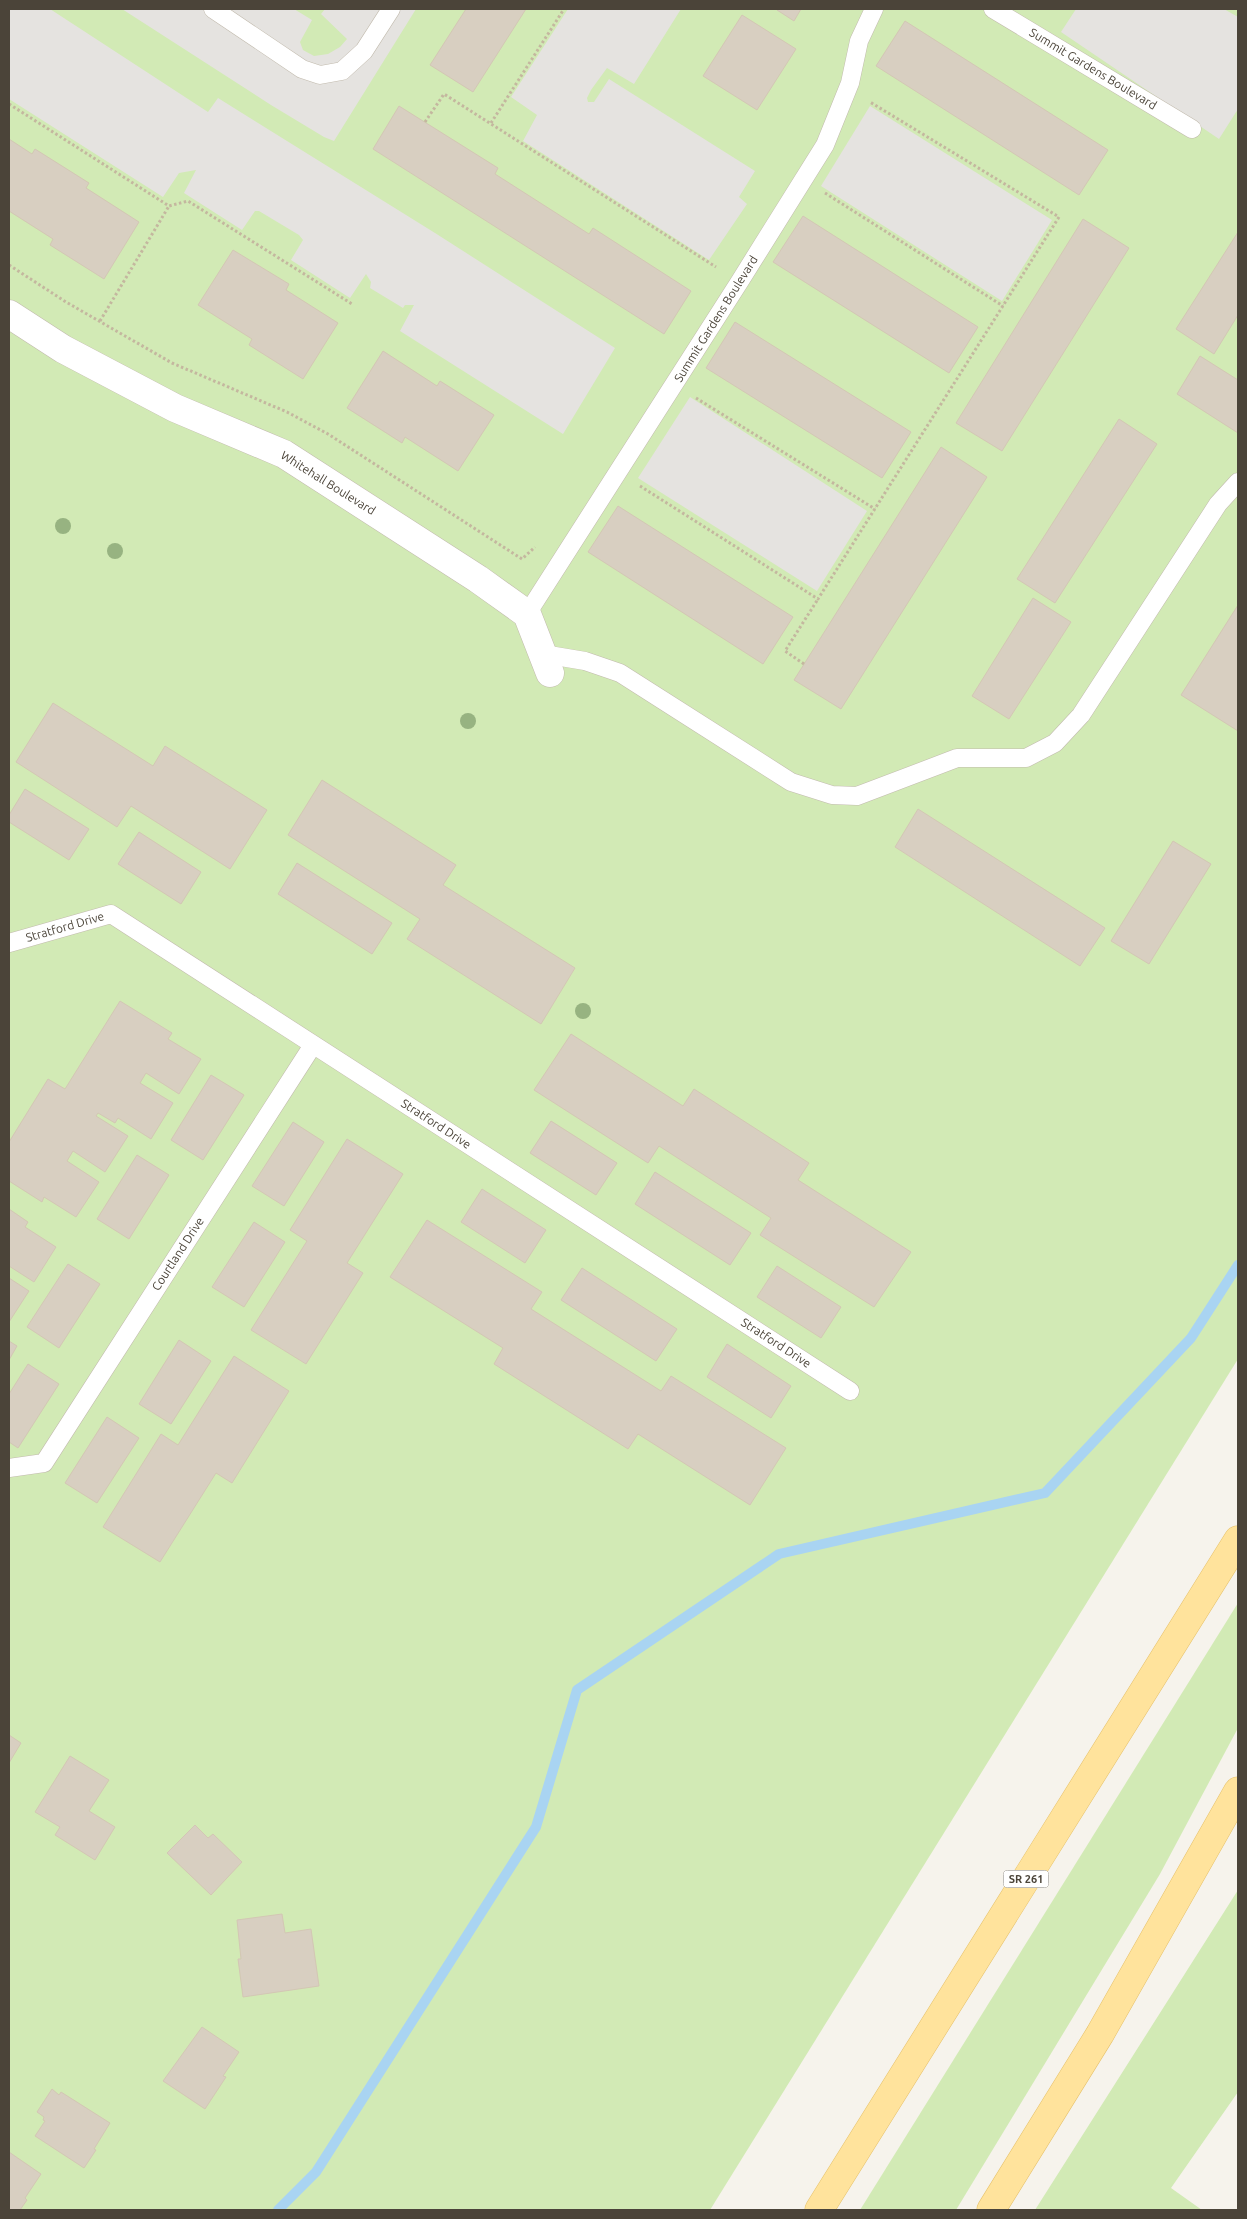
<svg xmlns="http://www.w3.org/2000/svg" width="1247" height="2219" viewBox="0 0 1247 2219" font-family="Ubuntu,sans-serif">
	<rect width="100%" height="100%" fill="#f6f3ec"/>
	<!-- green -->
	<g fill="#d2eab5">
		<path d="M9,9H1238V1359L710,2210H9Z"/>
		<path d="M1238,1603V1728L1160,1874L956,2210H860Z"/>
		<path d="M1238,1890V2092L1171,2188L1202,2210H1035Z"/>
	</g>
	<!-- parking -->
	<g fill="#e5e3e0">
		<path d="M9,9H50L208,112L218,98L435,233L615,348L563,434L400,331L414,305H405L403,308L370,288L371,282L366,274L350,298L291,260L303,240L299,235L259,211H255L242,230L184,193L196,170L179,173L163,197L9,99Z"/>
		<path d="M122,9H294L312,20L300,42L303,50L314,56L328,54L340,47L347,39L321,14L325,9H416L334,141L324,137L271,105Z"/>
		<path d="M568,9H681L634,84L607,68L591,90L587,98L588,102H594L609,79L755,171L739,197L747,204L709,260L523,141L537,115L511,97Z"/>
		<path d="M1076,9H1224L1238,17V109L1219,139L1061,32Z"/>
		<path d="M870,106L1052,220L1002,301L821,186Z"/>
		<path d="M690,397L867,511L817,591L638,478Z"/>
	</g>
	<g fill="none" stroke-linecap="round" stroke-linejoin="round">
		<!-- stream -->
		<path stroke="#a9d4f2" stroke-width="10" d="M278,2210L316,2172L536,1827L577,1690L779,1554L1045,1493L1191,1338L1238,1265"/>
	</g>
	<!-- building -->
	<g fill="#d8cfc1" stroke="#d3c7b4">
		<path d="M466,9H526L473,92L430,65Z"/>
		<path d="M778,9H801L794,21L777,10Z"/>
		<path d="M742,15L796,49L757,110L703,76Z"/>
		<path d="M905,21L1108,150L1079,195L876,66Z"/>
		<path d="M399,106L498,168L495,174L589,234L593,228L691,291L664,334L373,149Z"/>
		<path d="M9,139L32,154L35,149L89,183L86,188L139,222L104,279L50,245L53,239L9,211Z"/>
		<path d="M803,216L978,327L949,373L773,262Z"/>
		<path d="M1083,219L1129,248L1002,451L956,423Z"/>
		<path d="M1238,232V315L1214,354L1176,329Z"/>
		<path d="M233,250L289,284L286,290L338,323L303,379L249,345L252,339L198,305Z"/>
		<path d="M735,322L911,432L882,478L706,368Z"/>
		<path d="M383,351L437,386L440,381L494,415L458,471L405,437L402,443L347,408Z"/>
		<path d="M1200,356L1238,380V433L1177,394Z"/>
		<path d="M1119,419L1157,444L1055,603L1017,579Z"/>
		<path d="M941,447L987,477L841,709L794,680Z"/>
		<path d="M618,506L793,617L763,664L588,552Z"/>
		<path d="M1033,598L1071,622L1009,719L972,696Z"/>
		<path d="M1238,605V731L1181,695Z"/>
		<path d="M53,703L153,766L165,746L267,810L230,869L131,806L117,827L16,762Z"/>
		<path d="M322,780L456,865L443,885L575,968L541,1024L407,939L420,919L288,835Z"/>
		<path d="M25,789L89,829L69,860L9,822V815Z"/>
		<path d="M918,809L1105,928L1080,966L895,847Z"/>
		<path d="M139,832L201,872L181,904L118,864Z"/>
		<path d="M1173,841L1211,864L1149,964L1111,941Z"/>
		<path d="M297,863L392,923L372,954L278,894Z"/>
		<path d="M120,1001L172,1033L168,1039L201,1059L179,1094L146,1073L140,1083L173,1103L151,1139L118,1118L115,1123L98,1113L96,1116L128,1136L105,1172L73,1151L67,1161L99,1182L76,1217L44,1197L42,1202L9,1181V1142L48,1079L65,1089Z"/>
		<path d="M571,1034L683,1106L694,1089L809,1163L798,1180L911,1252L874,1307L760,1235L771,1218L659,1146L648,1163L534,1090Z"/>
		<path d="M211,1075L244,1095L203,1160L171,1140Z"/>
		<path d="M551,1121L617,1163L596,1195L530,1153Z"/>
		<path d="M293,1122L324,1142L284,1206L252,1186Z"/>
		<path d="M347,1139L403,1174L347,1263L363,1273L306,1364L251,1330L307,1241L290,1230Z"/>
		<path d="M137,1155L169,1175L129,1239L97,1219Z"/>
		<path d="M655,1172L751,1233L730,1265L635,1204Z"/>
		<path d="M482,1189L546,1230L525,1263L461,1222Z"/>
		<path d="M9,1209L28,1222L25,1227L56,1247L34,1282L9,1266Z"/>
		<path d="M427,1220L542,1292L531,1309L661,1391L671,1376L786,1448L750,1505L638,1434L628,1449L494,1364L503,1348L390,1277Z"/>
		<path d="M254,1222L285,1242L244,1307L212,1287Z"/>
		<path d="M68,1264L100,1284L59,1348L27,1327Z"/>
		<path d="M777,1266L841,1307L821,1338L757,1297Z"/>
		<path d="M582,1268L677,1329L656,1361L561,1300Z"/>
		<path d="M9,1278L29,1291L9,1322Z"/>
		<path d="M179,1340L211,1361L171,1424L139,1404Z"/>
		<path d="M9,1341L17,1346L9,1360Z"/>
		<path d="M727,1344L791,1386L771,1418L707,1377Z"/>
		<path d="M234,1356L289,1391L232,1483L216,1473L160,1562L103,1527L161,1434L178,1445Z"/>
		<path d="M28,1364L59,1384L18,1448L9,1442V1394Z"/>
		<path d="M107,1417L139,1438L97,1503L65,1483Z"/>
		<path d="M9,1735L21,1743L9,1763Z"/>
		<path d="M70,1756L109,1780L89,1811L115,1827L95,1860L55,1835L60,1827L35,1812Z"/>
		<path d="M195,1825L208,1838L213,1834L242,1862L211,1895L167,1853Z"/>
		<path d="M282,1914L285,1933L311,1929L319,1986L243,1997L238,1959H241L237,1920Z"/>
		<path d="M202,2027L239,2052L223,2076L226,2077L205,2109L163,2081Z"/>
		<path d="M52,2089L59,2095L61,2092L110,2123L94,2149L96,2150L84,2168L35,2136L45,2121L43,2120L44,2117L37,2112Z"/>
		<path d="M9,2152L41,2174L25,2198L27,2200L20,2210H9Z"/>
	</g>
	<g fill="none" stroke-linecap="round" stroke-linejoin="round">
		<defs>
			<g id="service">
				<path d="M213,9L302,69L320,75L342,71L364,51L391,9"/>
				<path d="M993,9L1192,129"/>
				<path d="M527,614L740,281L825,145L850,83L859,41L874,9"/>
				<path d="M543,654L585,661L620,673L791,782L832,795L857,796L957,758H1026L1055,743L1081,715L1218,504L1238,482"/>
				<path d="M9,943L111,914L850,1391"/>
				<path d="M9,1468L44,1463L313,1045"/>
			</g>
			<path id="minor" d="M9,314L63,349L175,408L284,454L478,579L527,614L550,673"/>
			<g id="primary">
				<path d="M819,2210L1238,1540"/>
				<path d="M991,2210L1100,2034L1238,1791"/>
			</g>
		</defs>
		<!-- service casing -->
		<use href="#service" stroke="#c2bbae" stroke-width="19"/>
		<!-- minor casing -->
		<use href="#minor" stroke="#c2bbae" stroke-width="29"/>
		<!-- primary casing -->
		<use href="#primary" stroke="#e6c16a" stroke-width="29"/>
		<!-- path -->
		<g stroke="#c4b79f" stroke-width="3" stroke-dasharray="2.5 2.5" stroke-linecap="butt">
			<path d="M9,104L169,206L188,201L352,304"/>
			<path d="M425,122L444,94L716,267"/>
			<path d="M491,123L564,9"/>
			<path d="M825,193L1003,306"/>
			<path d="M9,265L66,302L172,363L287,412L328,434L522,559L535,547"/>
			<path d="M100,321L169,206"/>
			<path d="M696,398L875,509"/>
			<path d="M640,486L818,599L1059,217L870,102"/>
			<path d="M804,664L785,651L818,599"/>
		</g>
		<!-- service -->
		<use href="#service" stroke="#fff" stroke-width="18"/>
		<!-- minor -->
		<use href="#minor" stroke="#fff" stroke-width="28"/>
		<!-- primary -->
		<use href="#primary" stroke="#ffe39c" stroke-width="28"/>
	</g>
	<!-- trees -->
	<g fill="#97b381">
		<circle cx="63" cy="526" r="8"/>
		<circle cx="115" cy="551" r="8"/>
		<circle cx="468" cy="721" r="8"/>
		<circle cx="583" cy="1011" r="8"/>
	</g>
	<g text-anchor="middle" stroke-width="4.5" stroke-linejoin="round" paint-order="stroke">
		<!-- shield labels -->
		<rect fill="#fff" stroke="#817c74" stroke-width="1" x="1003.5" y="1870.5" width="45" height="17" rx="4"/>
		<g font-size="11" font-weight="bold" fill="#4b4439">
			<text x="1026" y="1883">SR 261</text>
		</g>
		<!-- street labels -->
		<g font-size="12" fill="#4b4439" stroke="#fff">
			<text transform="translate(1093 69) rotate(31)" y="4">Summit Gardens Boulevard</text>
			<text transform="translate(716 319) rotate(-58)" y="4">Summit Gardens Boulevard</text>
			<text transform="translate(328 483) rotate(32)" y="4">Whitehall Boulevard</text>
			<text transform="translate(65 927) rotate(-16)" y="4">Stratford Drive</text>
			<text transform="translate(436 1124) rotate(33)" y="4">Stratford Drive</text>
			<text transform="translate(178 1254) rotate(-57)" y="4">Courtland Drive</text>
			<text transform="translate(776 1343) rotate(33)" y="4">Stratford Drive</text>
		</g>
	</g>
	<!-- border -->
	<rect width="1247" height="2219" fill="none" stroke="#4b4439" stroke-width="20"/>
</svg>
